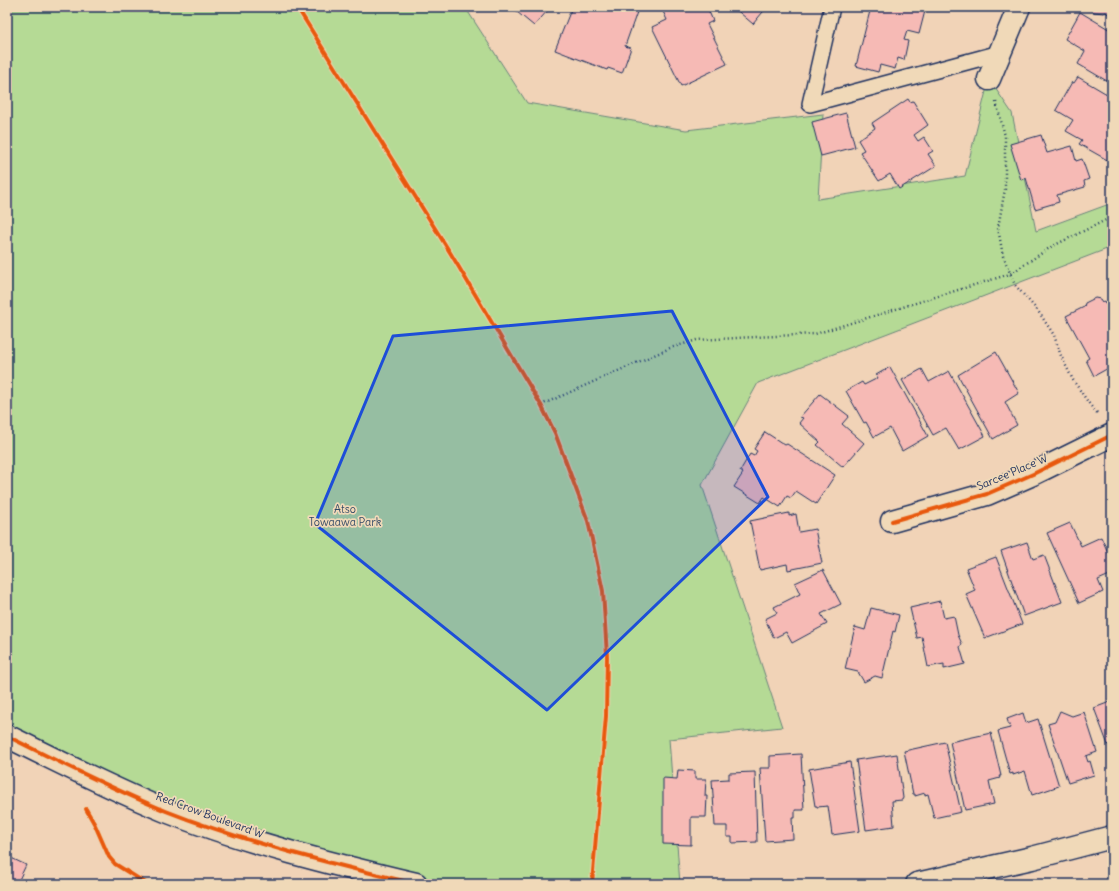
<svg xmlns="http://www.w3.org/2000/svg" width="1119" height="891" viewBox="0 0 1119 891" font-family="Delius,sans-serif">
	<rect width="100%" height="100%" fill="#f1d3b7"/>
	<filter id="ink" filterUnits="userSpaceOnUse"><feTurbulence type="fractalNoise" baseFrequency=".025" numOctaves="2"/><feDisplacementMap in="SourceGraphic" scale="8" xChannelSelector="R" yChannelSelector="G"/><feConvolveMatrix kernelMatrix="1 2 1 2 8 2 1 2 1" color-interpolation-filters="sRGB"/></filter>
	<g filter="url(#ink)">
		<!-- green -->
		<path fill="#b5da95" stroke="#68847a" d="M7,7H465L527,103L686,130L823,114L818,199L965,176L989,79L1012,113L1036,231L1112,203V247L758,383L702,485L782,727L669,739L680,884H416L318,861L7,736Z"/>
		<!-- building -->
		<g fill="#f6bab5" stroke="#1b2f5e">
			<path d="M511,7H547L546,8L548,10L534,26Z"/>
			<path d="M572,7H624L637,12L625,46L631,48L622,73L608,68L607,70L555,50Z"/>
			<path d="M661,7H707L713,21L707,24L727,64L681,86L652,27L667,20Z"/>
			<path d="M733,7H767L753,24Z"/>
			<path d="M871,7L885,9V7H926L919,34L907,31L904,40L908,41L904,60L898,58L895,69L880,65L878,72L856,66Z"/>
			<path d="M1089,7H1112V18L1106,12L1104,13L1094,12Z"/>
			<path d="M1080,12L1112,31V84L1078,64L1085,51L1065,39Z"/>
			<path d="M1078,77L1112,97V156L1109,161L1079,144L1082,140L1066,131L1073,120L1056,110L1072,82L1074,83Z"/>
			<path d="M908,99L910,102L913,101L928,125L914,135L918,141L924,137L933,151L928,154L936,166L899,189L890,174L879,181L860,152L864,150L858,140L875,128L872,123Z"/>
			<path d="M846,113L855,147L821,156L812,122Z"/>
			<path d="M1041,135L1047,153L1072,146L1076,161L1082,159L1089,179L1084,181L1085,187L1057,195L1059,202L1035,209L1026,178L1021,180L1010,144Z"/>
			<path d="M1095,298L1100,299L1102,302L1104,301L1112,315V366L1094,376L1086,360L1089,358L1066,316L1084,307L1085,303Z"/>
			<path d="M996,352L1019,393L1005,402L1017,425L993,439L958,375Z"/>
			<path d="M890,367L928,436L902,451L890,428L874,437L866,422L864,423L846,391L862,382L864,385L878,378L876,375Z"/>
			<path d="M922,369L929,382L949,371L985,436L959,450L946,428L933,435L902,380Z"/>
			<path d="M820,394L849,416L842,424L864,443L843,467L817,445L820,442L799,423L803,418L800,417Z"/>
			<path d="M765,432L785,445L787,444L835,475L816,504L796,491L791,498L787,496L780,507L764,497L760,503L734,487L743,473L740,471L750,454L754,456L757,451L754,449Z"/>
			<path d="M789,513V516L796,514L799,532L815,529L822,563L788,570L787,564L760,570L750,521Z"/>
			<path d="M1070,523L1081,546L1101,537L1112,561V574L1098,580L1103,592L1079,603L1047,533Z"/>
			<path d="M1027,542L1033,559L1044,555L1062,602L1024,616L1001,551Z"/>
			<path d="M996,557L1022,624L985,638L966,594L975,590L966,568Z"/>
			<path d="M823,570L841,604L821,614L827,624L792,643L786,632L774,638L765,619L777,613L774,607L800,594L795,583Z"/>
			<path d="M940,601L944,618L954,616L958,635L962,644L960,647L965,664L944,669V664L928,667L922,637L917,638L910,608Z"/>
			<path d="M871,608L899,615L895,632L893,631L882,678L875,676L864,682L858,672L845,669L855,627L865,630Z"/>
			<path d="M1112,699V743L1108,745L1094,708L1110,702L1108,700Z"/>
			<path d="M1060,711L1072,716L1084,712L1097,752L1086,756L1088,762L1090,761L1094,775L1068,783L1048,724L1055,722Z"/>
			<path d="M1023,713L1026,723L1038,719L1059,786L1032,795L1025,771L1013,775V773L1010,774L998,731L1010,728L1007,719Z"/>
			<path d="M991,733L1001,776H999L1000,778L989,781L994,804L965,810L950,742Z"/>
			<path d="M945,742L961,812L934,818L928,794L925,795V793L915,796V794H913L904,751Z"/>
			<path d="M801,754L804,810H795V818H792L793,839L765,841L760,768H770V756Z"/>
			<path d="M897,754L903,798L902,800L892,801L894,826L866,830L856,760Z"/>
			<path d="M850,762L860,831L832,835L828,806L817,807V806H815L809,769Z"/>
			<path d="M678,770L695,771V779H706L705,796H707L706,817H691V845L663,844V778L677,779Z"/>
			<path d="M755,772L757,842L732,843V837H727V826H715L712,780L729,779V773Z"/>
			<path d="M7,856L26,865L17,884H7Z"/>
		</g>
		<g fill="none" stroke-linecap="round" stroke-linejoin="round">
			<defs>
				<path id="service" d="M832,7L810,104L1000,53"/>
				<g id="minor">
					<path d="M989,79L1019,7"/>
					<path d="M892,521L987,494L1033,474L1112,435"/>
				</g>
				<g id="tertiary">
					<path d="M7,736C59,762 112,789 166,811C247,843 332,864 416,884"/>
					<path d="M917,884L1032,858L1112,837"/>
				</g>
			</defs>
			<!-- service casing -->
			<use href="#service" stroke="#1b2f5e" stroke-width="18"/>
			<!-- minor casing -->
			<use href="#minor" stroke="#1b2f5e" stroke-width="25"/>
			<!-- tertiary casing -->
			<use href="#tertiary" stroke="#1b2f5e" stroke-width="25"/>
			<!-- path -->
			<g stroke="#1b2f5e" stroke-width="2.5" stroke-dasharray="1 3" stroke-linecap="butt">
				<path d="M996,102L1005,136V189L998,228L1003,256L1015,285L1038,311L1054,335L1061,356L1073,380L1090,405L1098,414"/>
				<path d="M541,405L670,348L697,340L815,334L1010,274L1051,247L1112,217"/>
			</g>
			<!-- service -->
			<use href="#service" stroke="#f0d9b8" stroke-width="15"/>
			<!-- minor -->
			<use href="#minor" stroke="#f0d9b8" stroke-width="22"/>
			<!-- tertiary -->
			<use href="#tertiary" stroke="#f0d9b8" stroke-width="22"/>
			<defs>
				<g id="cycleway">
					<path d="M297,7L451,254L541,405L555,433L588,521L603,591L607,656L606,716L592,884"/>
					<path d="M892,521L987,494L1033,474L1112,435"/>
					<path d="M7,736C59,762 112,789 166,811C247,843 332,864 416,884"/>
					<path d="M86,809L95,825L109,857L115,864L147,884"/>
				</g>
			</defs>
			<!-- cycleway casing -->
			<use href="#cycleway" stroke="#f0d9b8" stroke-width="6"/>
			<!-- cycleway -->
			<use href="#cycleway" stroke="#e8590c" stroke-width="4"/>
		</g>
	</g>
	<!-- marked area -->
	<path fill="#1d4ed8" fill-opacity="0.2" stroke="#1d4ed8" stroke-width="3" stroke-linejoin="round" d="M672,311L768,497L547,710L315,524L393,336Z"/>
	<g text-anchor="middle" stroke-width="3.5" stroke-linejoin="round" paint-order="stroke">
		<!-- street labels -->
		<g font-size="11" fill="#1b2f5e" stroke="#f0d9b8">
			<text transform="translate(1012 472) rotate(-23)" y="4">Sarcee Place W</text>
			<text transform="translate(210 815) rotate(20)" y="4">Red Crow Boulevard W</text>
		</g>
		<!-- park labels -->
		<g font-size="11" fill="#324966" stroke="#f0d9b8">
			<text x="345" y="513">Atso<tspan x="345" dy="13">Towaawa Park</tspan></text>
		</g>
	</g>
	<!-- margin -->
	<rect width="1119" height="891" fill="none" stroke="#f0d9b8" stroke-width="24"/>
	<rect x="12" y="12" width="1095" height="867" fill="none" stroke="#1b2f5e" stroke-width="1.5" filter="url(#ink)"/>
</svg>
